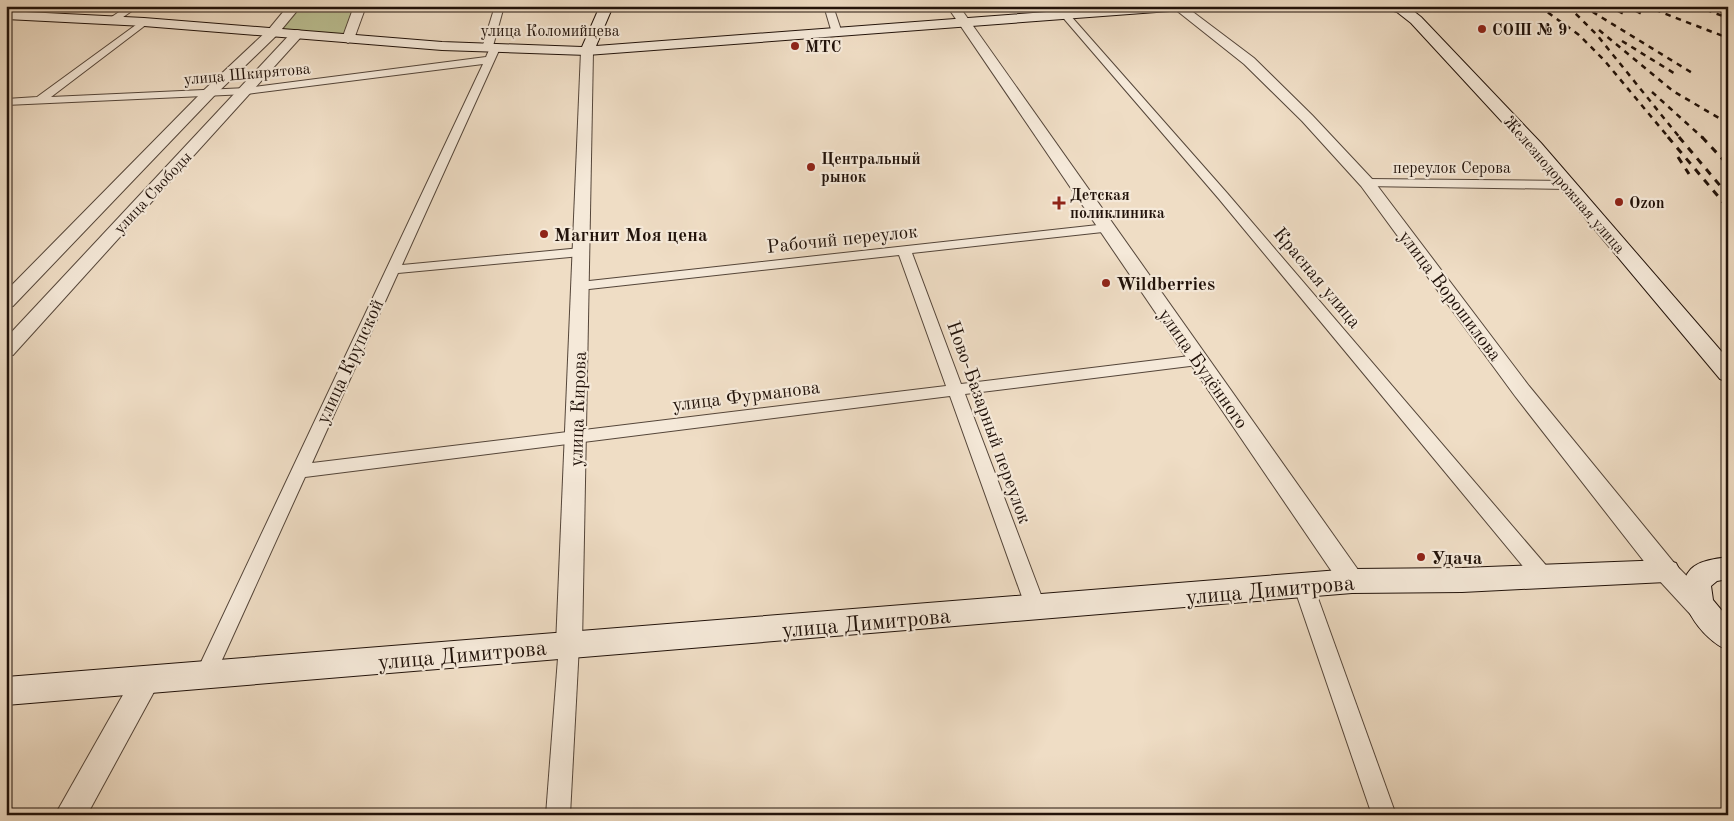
<svg xmlns="http://www.w3.org/2000/svg" width="1734" height="821" viewBox="0 0 1734 821" font-family="'Old Standard TT',serif">
	<rect width="100%" height="100%" fill="#efddc5"/>
	<filter id="stains"><feTurbulence type="fractalNoise" baseFrequency=".004" numOctaves="4"/><feColorMatrix values="0 0 0 0 .2 0 0 0 0 .09 0 0 0 0 .02 0 0 0 .5 -.17"/></filter>
	<radialGradient id="worn" r=".72"><stop offset=".6" stop-color="#630" stop-opacity="0"/><stop offset="1" stop-color="#630" stop-opacity=".3"/></radialGradient>
	<!-- green -->
	<path fill="#bbc093" stroke="#6e694e" d="M295,6H360L348,39L273,32Z"/>
	<g fill="none" stroke-linecap="round" stroke-linejoin="round">
		<defs>
			<g id="minor">
				<path d="M128,6H139L116,22H110V18Z"/>
				<path d="M495,6H504L493,46H498L500,48L402,265L581,248L588,252L581,256L398,273L312,463L946,386L899,255L580,290L573,286L580,282L1107,224L1113,228L1112,231L912,253L961,384L1198,355L1203,356L1206,360L1203,364L1198,365L965,394L1046,608L1043,614L1036,616L1029,614L1026,608L950,396L305,477L212,682L205,684L198,682L195,675L483,64L247,94L6,105V99L37,97L144,19L149,22L147,24L51,97L247,88L486,57L489,50L482,48Z"/>
				<path d="M824,6H833L842,33L840,35H834L832,33Z"/>
				<path d="M1053,6H1062L1227,193L1550,570L1553,576L1550,582L1543,584L1536,582L1219,199Z"/>
				<path d="M1367,179L1567,181L1573,185L1567,189L1363,186L1361,183Z"/>
				<path d="M1304,579L1311,581L1314,587L1396,815H1372L1294,587L1297,581Z"/>
				<path d="M569,636L576,639L579,645L570,815H546L559,645L562,639Z"/>
			</g>
			<g id="tertiary">
				<path d="M288,6H301L277,35L214,96L13,306L6,308V291L204,90L269,29Z"/>
				<path d="M354,6H366L354,39L348,43L342,39Z"/>
				<path d="M947,6H959L1361,574L1365,581L1361,588L1352,591L1343,588Z"/>
				<path d="M1171,6H1185L1254,58L1312,115L1373,180L1529,386L1675,564L1710,600L1714,608L1710,616L1701,619L1692,616L1657,578L1515,396L1361,186L1302,121L1244,64Z"/>
				<path d="M297,30L301,31L303,34L301,37L13,355L6,356V338L293,31Z"/>
				<path d="M587,47L593,51L582,645L578,653L569,657L560,653L556,645L581,51Z"/>
				<path d="M147,667L157,670L161,679L87,815H55L137,670Z"/>
			</g>
			<g id="secondary">
				<path d="M600,6H613L596,46L1127,6H1189L1183,10L587,55L442,50L144,26L6,19V11L144,18L442,42L582,47Z"/>
				<path d="M1386,6H1407L1421,17L1541,143L1728,359V382L1720,379L1529,151L1411,23L1397,12L1387,9Z"/>
				<path d="M1728,557V579L1717,581L1711,586L1713,600L1728,618V650C1703,641 1667,594 1691,569C1700,560 1716,559 1728,557Z"/>
				<path d="M1666,560L1676,563L1680,571L1676,579L1666,582L1462,592L1352,593L6,705V677L1352,569L1462,568Z"/>
			</g>
		</defs>
		<!-- minor casing -->
		<use href="#minor" stroke="#544539" stroke-width="2"/>
		<!-- tertiary casing -->
		<use href="#tertiary" stroke="#544539" stroke-width="2"/>
		<!-- secondary casing -->
		<use href="#secondary" stroke="#21120a" stroke-width="2"/>
		<!-- minor -->
		<use href="#minor" fill="#f5e9d9" fill-rule="evenodd"/>
		<!-- tertiary -->
		<use href="#tertiary" fill="#f5e9d9" fill-rule="evenodd"/>
		<!-- secondary -->
		<use href="#secondary" fill="#f5e9d9" fill-rule="evenodd"/>
		<!-- rail-far1 -->
		<g stroke="#21120a" stroke-width="2.5" stroke-dasharray="5.5 5.5" stroke-linecap="butt">
			<path d="M1539,6L1579,35L1604,60L1669,138"/>
			<path d="M1568,6L1597,35L1680,138"/>
			<path d="M1583,6L1694,74"/>
			<path d="M1608,6L1626,15"/>
			<path d="M1626,6L1642,14"/>
			<path d="M1645,6L1728,38"/>
			<path d="M1696,6L1728,18"/>
			<path d="M1599,30L1673,91L1724,121"/>
			<path d="M1622,41L1677,75"/>
			<path d="M1652,92L1703,138"/>
		</g>
		<!-- rail -->
		<g stroke="#21120a" stroke-width="3" stroke-dasharray="7 7" stroke-linecap="butt">
			<path d="M1668,137L1728,208"/>
			<path d="M1679,137L1728,195"/>
			<path d="M1702,137L1728,165"/>
			<path d="M1678,157L1689,174"/>
		</g>
	</g>
	<!-- markers -->
	<g fill="#8f2418" stroke="#f5e9d9" stroke-width="2">
		<circle cx="1482" cy="29" r="5"/>
		<circle cx="795" cy="46" r="5"/>
		<circle cx="811" cy="167" r="5"/>
		<circle cx="1619" cy="202" r="5"/>
		<path d="M1056.5 195.5h5v5h5v5h-5v5h-5v-5h-5v-5h5z"/>
		<circle cx="544" cy="234" r="5"/>
		<circle cx="1106" cy="283" r="5"/>
		<circle cx="1421" cy="557" r="5"/>
	</g>
	<g text-anchor="middle" stroke-width="4.5" stroke-linejoin="round" paint-order="stroke">
		<!-- far-poi labels -->
		<g font-size="16" font-weight="bold" fill="#21120a" stroke="#f5e9d9" text-anchor="start">
			<text x="1492" y="35">СОШ № 9</text>
			<text x="805" y="52">МТС</text>
			<text x="821" y="164">Центральный<tspan x="821" dy="18">рынок</tspan></text>
			<text x="1070" y="200">Детская<tspan x="1070" dy="18">поликлиника</tspan></text>
			<text x="1629" y="208">Ozon</text>
		</g>
		<!-- far-street labels -->
		<g font-size="16" fill="#21120a" stroke="#f5e9d9">
			<text x="550" y="36">улица Коломийцева</text>
			<text transform="translate(247 73) rotate(-5)" y="6">улица Шкирятова</text>
			<text x="1452" y="173">переулок Серова</text>
			<text transform="translate(1565 184) rotate(49)" y="6">Железнодорожная улица</text>
			<text transform="translate(152 192) rotate(-47)" y="6">улица Свободы</text>
		</g>
		<!-- poi labels -->
		<g font-size="19" font-weight="bold" fill="#21120a" stroke="#f5e9d9" text-anchor="start">
			<text x="554" y="241">Магнит Моя цена</text>
			<text x="1116" y="290">Wildberries</text>
			<text x="1431" y="564">Удача</text>
		</g>
		<!-- street labels -->
		<g font-size="19" fill="#21120a" stroke="#f5e9d9">
			<text transform="translate(842 238) rotate(-6)" y="7">Рабочий переулок</text>
			<text transform="translate(1318 277) rotate(50)" y="7">Красная улица</text>
			<text transform="translate(1451 295) rotate(53)" y="7">улица Ворошилова</text>
			<text transform="translate(349 361) rotate(-65)" y="7">улица Крупской</text>
			<text transform="translate(1204 368) rotate(55)" y="7">улица Будённого</text>
			<text transform="translate(746 395) rotate(-7)" y="7">улица Фурманова</text>
			<text transform="translate(577 409) rotate(-88)" y="7">улица Кирова</text>
			<text transform="translate(990 422) rotate(70)" y="7">Ново-Базарный переулок</text>
		</g>
		<!-- near-street labels -->
		<g font-size="22" fill="#21120a" stroke="#f5e9d9">
			<text transform="translate(1270 589) rotate(-5)" y="8">улица Димитрова</text>
			<text transform="translate(866 622) rotate(-5)" y="8">улица Димитрова</text>
			<text transform="translate(462 654) rotate(-5)" y="8">улица Димитрова</text>
		</g>
	</g>
	<!-- margin -->
	<rect width="1734" height="821" fill="none" stroke="#efddc5" stroke-width="25"/>
	<rect x="8" y="8" width="1719" height="806" fill="none" stroke="#21120a" stroke-width="2.5"/>
	<rect x="12" y="12" width="1709" height="796" fill="none" stroke="#21120a"/>
	<rect width="100%" height="100%" filter="url(#stains)"/>
	<rect width="100%" height="100%" fill="url(#worn)"/>
</svg>
